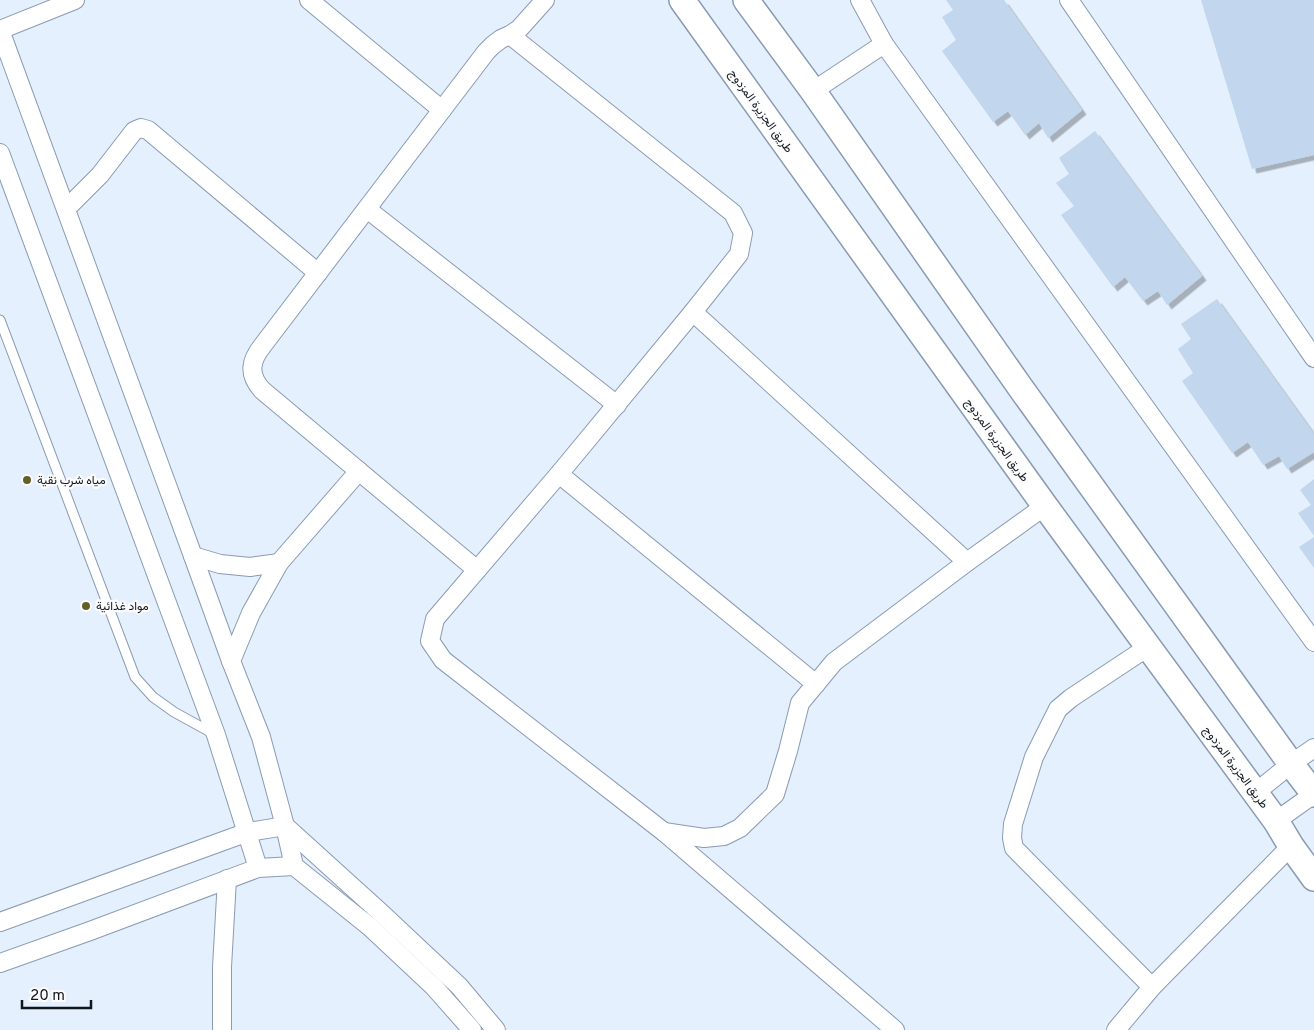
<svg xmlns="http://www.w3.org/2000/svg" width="1314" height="1030" viewBox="0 0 1314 1030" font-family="Overpass,Vazirmatn,sans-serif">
	<defs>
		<filter id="shadow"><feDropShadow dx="4.5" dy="4.5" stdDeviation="0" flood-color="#0004"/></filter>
	</defs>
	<rect width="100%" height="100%" fill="#e4f0fe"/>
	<!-- building -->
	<g fill="#c2d6ed" filter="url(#shadow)">
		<path d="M946,0H1004L1082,110L1048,138L1039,123L1025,135L1008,111L993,122L942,51L956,40L942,17L953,10Z"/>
		<path d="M1201,0H1314V155L1252,169Z"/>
		<path d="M1095,131L1202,276L1167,305L1158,291L1143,301L1125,277L1113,287L1061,215L1074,206L1056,183L1069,174L1059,158Z"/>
		<path d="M1217,299L1314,434V452L1287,469L1279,456L1263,465L1248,442L1232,453L1182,381L1193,373L1178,349L1191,339L1181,324Z"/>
		<path d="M1314,479V536L1298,513L1311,505L1300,490Z"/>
		<path d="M1314,537V568L1299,547Z"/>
	</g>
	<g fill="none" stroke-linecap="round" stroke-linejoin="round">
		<defs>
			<path id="service" d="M0,320L135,677L153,697L174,712L214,734"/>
			<g id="minor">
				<path d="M309,0L442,110"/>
				<path d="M860,0L884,44L1314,642"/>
				<path d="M1069,0L1314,358"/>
				<path d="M0,30L193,556L231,661L261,737L285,826L294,866"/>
				<path d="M0,30L75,0"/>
				<path d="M510,35L733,213L743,233L739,254L693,312L559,474L435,619L430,641L443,660L664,832L895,1030"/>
				<path d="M813,91L884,44"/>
				<path d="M0,153L216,735L258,868L294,866L370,927L434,987L472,1030"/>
				<path d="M66,209L100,175L134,131L141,128L148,130L318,273"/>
				<path d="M367,209L617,405"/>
				<path d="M693,312L967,562"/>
				<path d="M559,474L816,684"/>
				<path d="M193,556L220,564L250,567L279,563"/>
				<path d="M477,570L262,390C248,374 250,361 263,345L486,52L493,45L501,39L510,35L519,29L545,0"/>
				<path d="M1148,647L1071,698L1058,709L1034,757L1013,824L1012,838L1014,848L1152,987"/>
				<path d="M231,661L251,613L279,563L359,471"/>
				<path d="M1255,793L1291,764L1314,748"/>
				<path d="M1276,821L1314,794"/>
				<path d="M285,826L380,912L459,986L496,1030"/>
				<path d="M664,832L704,838L724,836L740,828L775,794L788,751L800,703L834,662L967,562L1045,506"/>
				<path d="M0,922L248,832L285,826"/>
				<path d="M0,963L90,931L258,868"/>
				<path d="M222,1030V967L227,879"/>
				<path d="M1116,1030L1152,987L1291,846"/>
			</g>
			<g id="secondary">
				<path d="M682,0L1045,506L1276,821L1291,846L1314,878"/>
				<path d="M746,0L813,91L1020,387L1291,764L1314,794"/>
			</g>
		</defs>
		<!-- service casing -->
		<use href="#service" stroke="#899bb2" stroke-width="11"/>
		<!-- minor casing -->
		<use href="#minor" stroke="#899bb2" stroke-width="20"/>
		<!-- secondary casing -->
		<use href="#secondary" stroke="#899bb2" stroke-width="28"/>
		<!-- service -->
		<use href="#service" stroke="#fff" stroke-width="9"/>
		<!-- minor -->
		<use href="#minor" stroke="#fff" stroke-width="18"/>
		<!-- secondary -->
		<use href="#secondary" stroke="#fff" stroke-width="25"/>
	</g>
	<!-- markers -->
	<g fill="#635f2b" stroke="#fcfcfc" stroke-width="2">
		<circle cx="27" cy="480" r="5"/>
		<circle cx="86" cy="606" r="5"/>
	</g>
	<g text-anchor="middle" stroke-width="4.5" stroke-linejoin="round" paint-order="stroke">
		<!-- street labels -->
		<g font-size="12" fill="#10161e" stroke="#fcfcfc">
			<text transform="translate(761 111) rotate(54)" y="4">طريق الجزيرة المزدوج</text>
			<text transform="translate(997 440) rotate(54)" y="4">طريق الجزيرة المزدوج</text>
			<text transform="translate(1236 767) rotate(53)" y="4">طريق الجزيرة المزدوج</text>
		</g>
		<!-- poi labels -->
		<g font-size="12" fill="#10161e" stroke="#fcfcfc" text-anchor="start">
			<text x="37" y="484">مياه شرب نقية</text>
			<text x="96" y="610">مواد غذائية</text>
		</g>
	</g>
	<!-- scale -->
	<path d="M22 1000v8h69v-8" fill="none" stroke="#10161e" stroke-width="2.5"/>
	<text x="30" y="1000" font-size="15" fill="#10161e" stroke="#fcfcfc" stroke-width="4" paint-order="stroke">20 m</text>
</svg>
